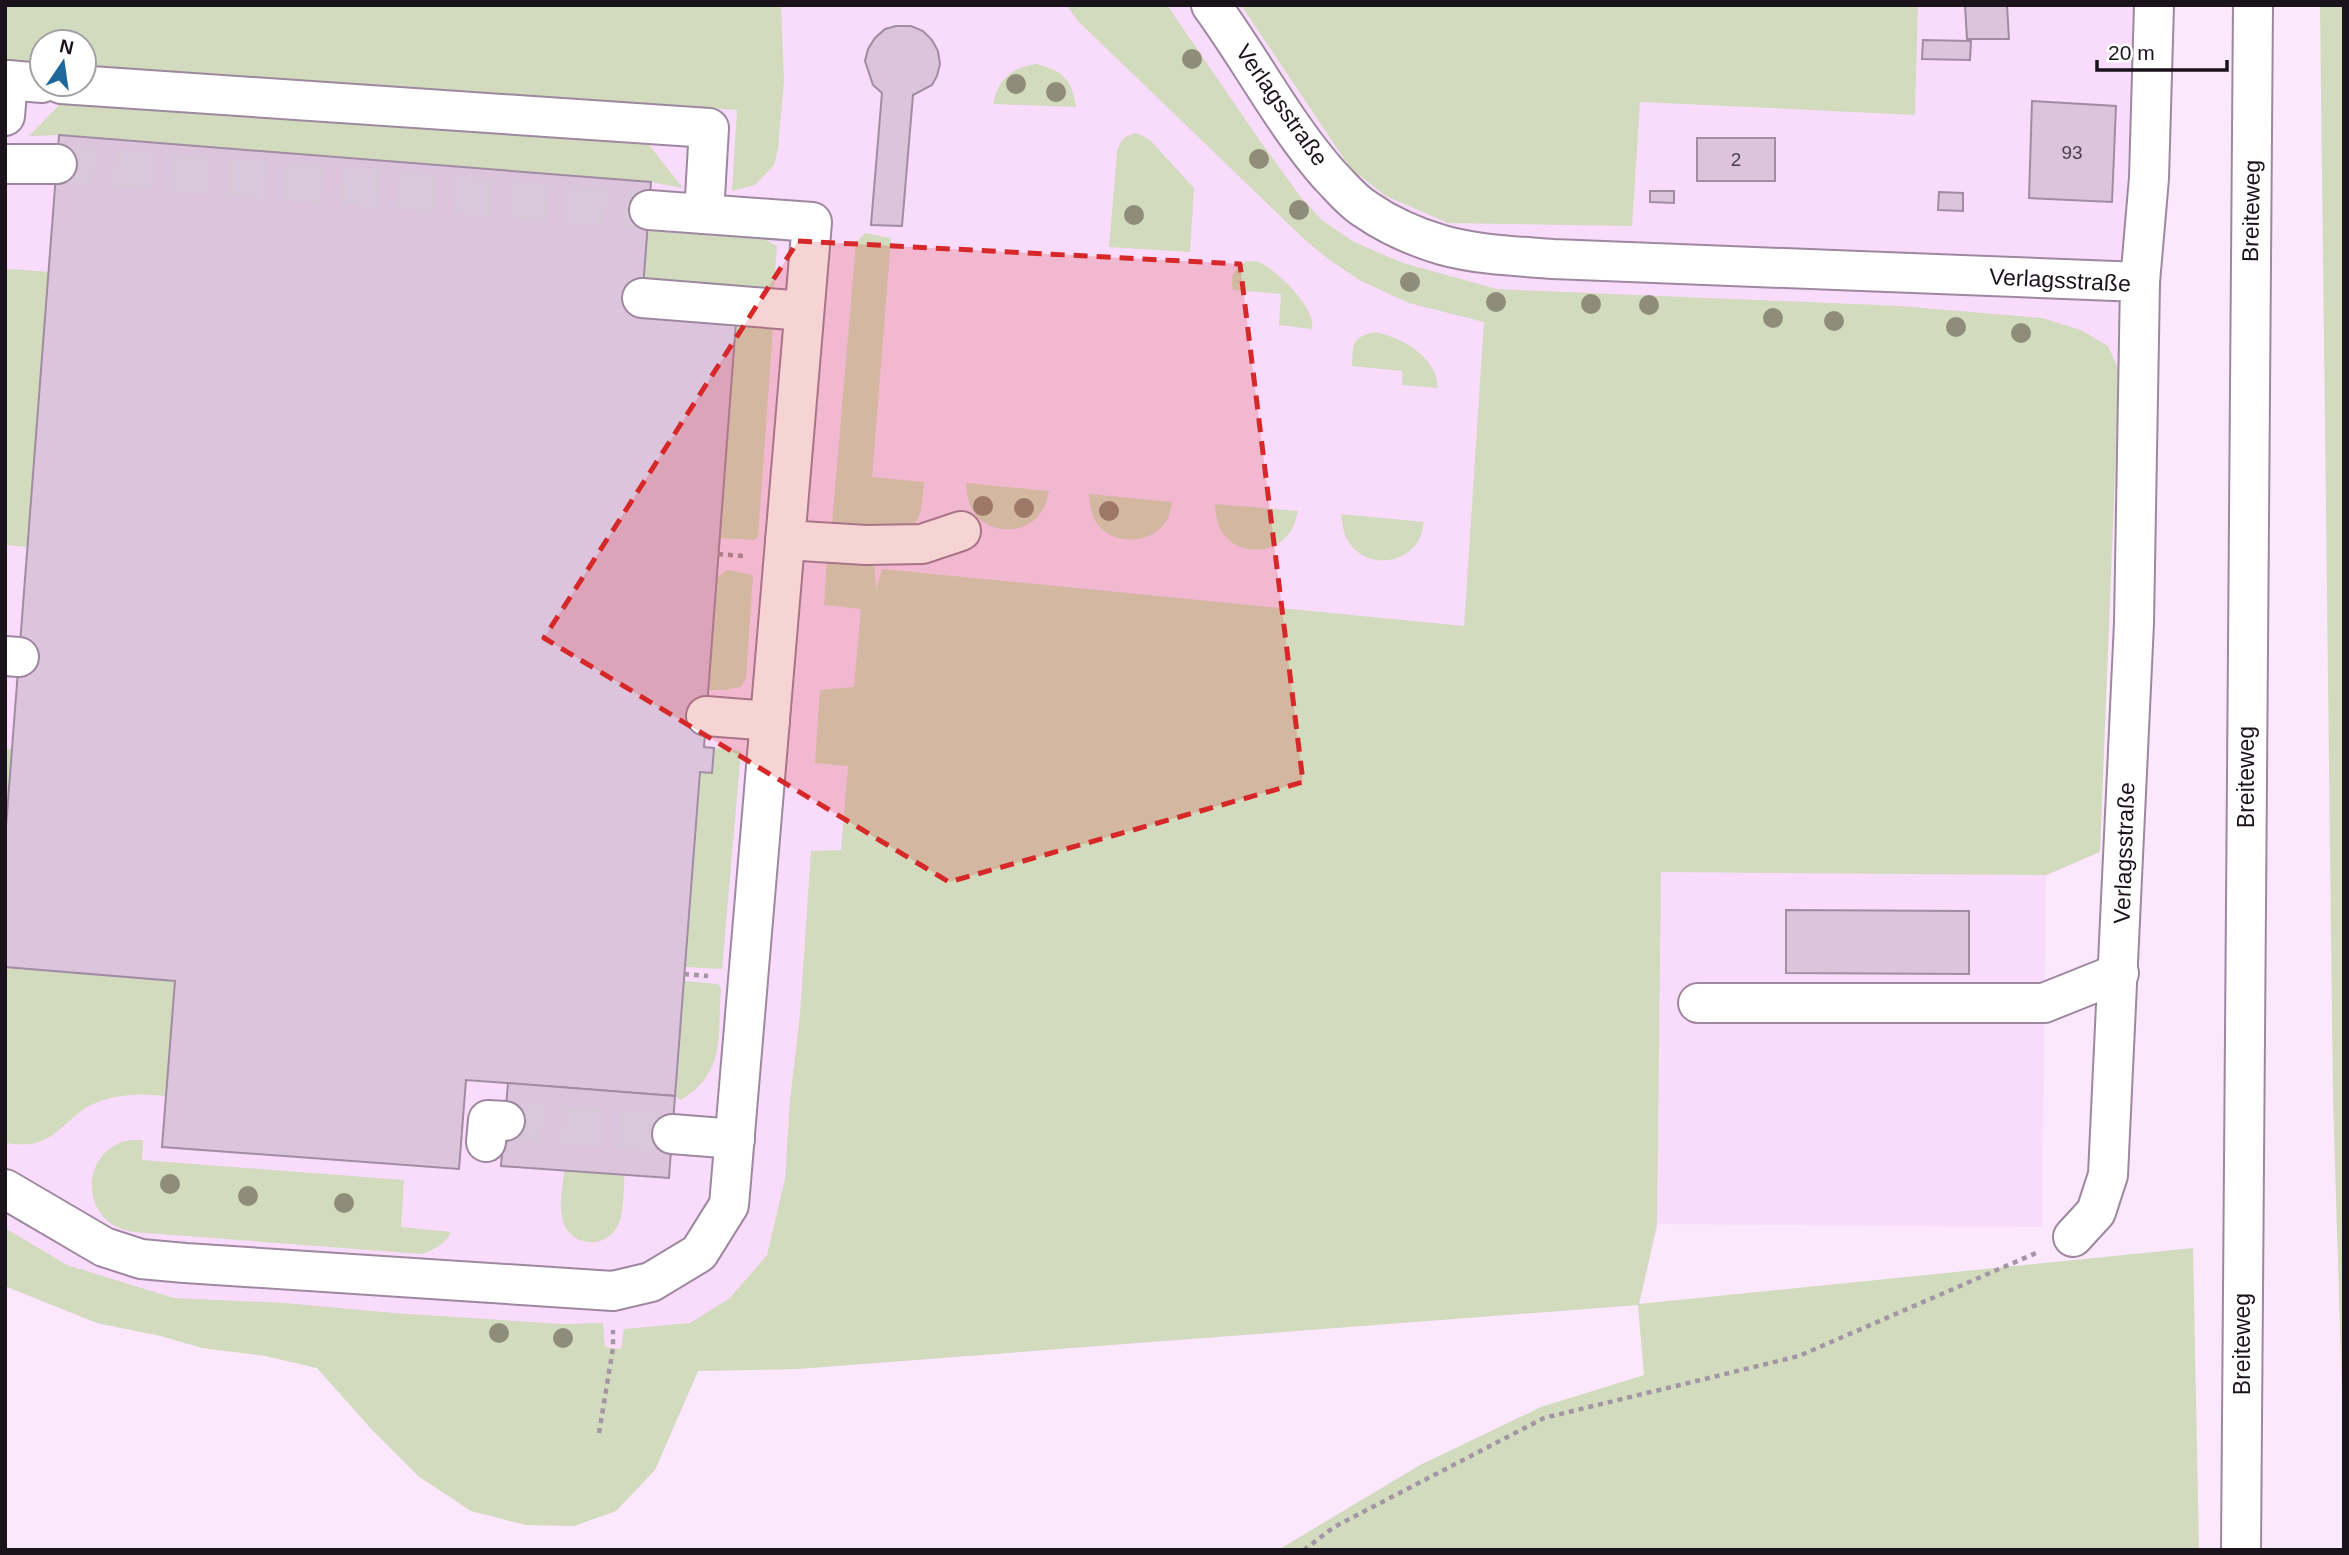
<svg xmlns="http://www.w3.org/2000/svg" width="2349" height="1555" viewBox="0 0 2349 1555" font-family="Arial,sans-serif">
	<rect width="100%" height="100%" fill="#fbe8fc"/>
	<!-- built -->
	<path fill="#f9dcfb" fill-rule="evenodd" d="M5,5H1241L1245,11L1631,226L1639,102L1915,115L1918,5H2135L2100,852L2046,876L2042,1227L1658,1224L1639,1305L797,1369L698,1371L655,1470L616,1511L574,1526L526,1525L471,1511L418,1476L374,1432L317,1368L265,1356L202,1348L161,1336L97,1323L10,1289L5,1286ZM42,42H84V84H42Z"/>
	<!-- green -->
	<g fill="#d2dbbe">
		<path d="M5,5H781L784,81L778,149L774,165L755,185L732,191L737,110L84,66V42H42V63L5,61Z"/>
		<path d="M1066,5H1167L1258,138L1300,196L1322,220L1354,242L1403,263L1497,289L1901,306L2042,318L2081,330L2108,346L2119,371L2100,852L2046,875L1661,872L1657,1224L1639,1304L2193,1248L2199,1550H1278L1420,1465L1541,1407L1644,1375L1638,1305L797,1369L698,1371L655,1470L616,1511L574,1526L526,1525L471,1511L418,1476L374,1432L317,1368L265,1356L202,1348L161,1336L97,1323L5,1286V1228L67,1265L174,1298L285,1303L394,1313L562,1324L603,1323L605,1347L621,1349L624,1329L690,1323L730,1298L767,1255L785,1179L790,1100L800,1015L811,851L841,850L848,766L815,763L820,690L854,687L861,609L824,605L827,559L874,561L876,590L882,569L1464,626L1484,322L1409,303L1361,281L1331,261L1305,240L1079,22Z"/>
		<path d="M1241,5H1918L1915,115L1640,102L1632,226L1448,223L1386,196L1351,169Z"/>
		<path d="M2320,5H2344V1458L2333,1100Z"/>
		<path d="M1036,64C1063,70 1072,80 1076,107L993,104C998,79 1011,68 1036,64Z"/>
		<path d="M64,100L649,145L683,188L651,182L59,135L29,136Z"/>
		<path d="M1136,133L1150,140L1194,188L1190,252L1109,247L1117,151C1121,140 1124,136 1136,133Z"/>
		<path d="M647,231L764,239L777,246L773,295L643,285Z"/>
		<path d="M865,233L891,238L872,477L924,482L921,511L915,524L891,530L832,524L856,243Z"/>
		<path d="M1247,261C1253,261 1258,261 1263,264C1280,274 1317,309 1312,329L1279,325L1281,294L1233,290C1229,275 1236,268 1247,261Z"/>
		<path d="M13,269L49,272L28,547L5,545V270Z"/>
		<path d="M736,322L773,327L758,537L755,540L719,538Z"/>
		<path d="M1375,332C1403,338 1437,357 1438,388L1402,385V371L1352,366C1353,345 1351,337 1375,332Z"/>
		<path d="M966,483L1049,491C1047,496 1047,503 1044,507C1032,534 993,537 975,514C968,505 967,495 966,483Z"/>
		<path d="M1089,494L1172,502C1171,507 1170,513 1168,518C1155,544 1116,547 1098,525C1091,516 1090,505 1089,494Z"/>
		<path d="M1215,504L1298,511C1296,516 1296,522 1293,527C1281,553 1242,558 1224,535C1217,526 1216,515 1215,504Z"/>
		<path d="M1341,514L1424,522C1423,527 1422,534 1420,538C1407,565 1368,568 1351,545C1343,536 1343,526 1341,514Z"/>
		<path d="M727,570L753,575L746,678L741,687L724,690H708L716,579Z"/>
		<path d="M714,748L741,751L722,969L685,967L700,772L712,773Z"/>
		<path d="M5,749H12L5,840Z"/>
		<path d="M5,968L175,981L166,1096C139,1094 117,1093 91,1105C72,1114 59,1136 38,1142C28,1146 16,1144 5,1143Z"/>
		<path d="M684,981L718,984L721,988C717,1037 727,1071 681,1100L675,1096Z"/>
		<path d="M143,1140L142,1160L404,1180L401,1227L451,1232C445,1245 435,1249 422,1254L133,1232C121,1229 109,1225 101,1214C83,1189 92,1153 122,1142C128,1140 136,1140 143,1140Z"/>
		<path d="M565,1166L625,1171C623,1188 625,1209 618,1225C607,1250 570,1247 563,1221C558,1205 563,1183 565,1166Z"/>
	</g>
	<!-- building -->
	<g fill="#dcc4dd" stroke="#a28ca3" stroke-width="2">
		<path d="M1965,5H2007L2009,39H1967Z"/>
		<path d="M896,26H911L923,31L932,40L938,51L940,64L937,76L932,85L913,95L902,226L871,225L882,93L873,85L865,61L868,49L875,38L885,29Z"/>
		<path d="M1923,40L1971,41L1970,60L1922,59Z"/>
		<path d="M2032,101L2116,106L2112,202L2029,198Z"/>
		<path d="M59,135L651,182L641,315L736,322L704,747L714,748L712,773L700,772L675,1096L466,1080L459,1169L162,1147L175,981L5,967V840Z"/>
		<rect x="1697" y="138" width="78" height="43"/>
		<path d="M1650,191H1674V203L1650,202Z"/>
		<path d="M1939,192L1963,193V211L1938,210Z"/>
		<path d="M1786,910L1969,911V974L1786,973Z"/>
		<path d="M508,1083L675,1096L669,1178L501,1166Z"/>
	</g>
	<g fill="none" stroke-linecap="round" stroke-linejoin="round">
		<!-- minor-tunnel -->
		<g stroke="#d9c8da" stroke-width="38" stroke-dasharray="38 19" stroke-linecap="butt">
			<path d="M57,164L649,210"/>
			<path d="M505,1121L672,1134"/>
		</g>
		<defs>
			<g id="minor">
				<path d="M1211,5C1252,61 1284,124 1330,176C1341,187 1352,201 1365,209C1388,225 1415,237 1442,245C1478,255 1516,256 1553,259L2140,282L2134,623L2108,1175L2096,1212L2073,1237"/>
				<path d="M61,84L709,128L704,214"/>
				<path d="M5,116L8,80L42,83"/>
				<path d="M5,164H57"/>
				<path d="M2140,282L2149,178L2154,5"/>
				<path d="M642,298L804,311"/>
				<path d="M785,540L866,545L922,544L961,531"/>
				<path d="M5,656L19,657"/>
				<path d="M706,716L770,721"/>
				<path d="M1698,1003H2044L2119,973"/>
				<path d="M672,1134L735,1139"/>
				<path d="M486,1142L488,1120L505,1121"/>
				<path d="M5,1189L104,1247L141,1259L185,1263L613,1291L651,1282L699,1253L729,1205L812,222L649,210"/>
				<path d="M2241,1550L2253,5"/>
			</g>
		</defs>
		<!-- minor casing -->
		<use href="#minor" stroke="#9e889f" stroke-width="42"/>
		<!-- path -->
		<g stroke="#a395a4" stroke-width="4.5" stroke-dasharray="5 5" stroke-linecap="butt">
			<path d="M718,554L744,556"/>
			<path d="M684,974L708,976"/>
			<path d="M599,1433L613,1348V1330"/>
			<path d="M1304,1550L1334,1527L1544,1418L1799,1356L2036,1253"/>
		</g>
		<!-- minor -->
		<use href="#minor" stroke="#fff" stroke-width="38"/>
	</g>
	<!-- trees -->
	<g fill="#8f8d7a">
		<circle cx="1192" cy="59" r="10"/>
		<circle cx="1016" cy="84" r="10"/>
		<circle cx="1056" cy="92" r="10"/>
		<circle cx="1259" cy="159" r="10"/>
		<circle cx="1299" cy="210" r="10"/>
		<circle cx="1134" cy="215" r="10"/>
		<circle cx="1410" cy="282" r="10"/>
		<circle cx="1496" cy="302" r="10"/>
		<circle cx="1591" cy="304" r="10"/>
		<circle cx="1649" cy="305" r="10"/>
		<circle cx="1773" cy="318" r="10"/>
		<circle cx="1834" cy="321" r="10"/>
		<circle cx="1956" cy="327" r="10"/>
		<circle cx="2021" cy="333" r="10"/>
		<circle cx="983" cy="506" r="10"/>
		<circle cx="1024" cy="508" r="10"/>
		<circle cx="1109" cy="511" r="10"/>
		<circle cx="170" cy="1184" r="10"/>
		<circle cx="248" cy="1196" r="10"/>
		<circle cx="344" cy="1203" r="10"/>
		<circle cx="499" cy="1333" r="10"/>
		<circle cx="563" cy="1338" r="10"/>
	</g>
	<!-- marked area -->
	<path fill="#d62828" fill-opacity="0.2" stroke="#d62828" stroke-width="5" stroke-dasharray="14 9" stroke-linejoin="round" d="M798,241L1240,264L1303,782L949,882L544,638Z"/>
	<g text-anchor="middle" stroke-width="7" stroke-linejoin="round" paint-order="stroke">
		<!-- number labels -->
		<g font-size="19" fill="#4b3f4c">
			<text x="2072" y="159">93</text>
			<text x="1736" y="166">2</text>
		</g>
		<!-- street labels -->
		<g font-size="23" fill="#1b131b" stroke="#fff">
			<text transform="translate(1282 105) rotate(55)" y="8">Verlagsstraße</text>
			<text transform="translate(2251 211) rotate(-89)" y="8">Breiteweg</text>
			<text transform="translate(2060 280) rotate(3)" y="8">Verlagsstraße</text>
			<text transform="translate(2246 777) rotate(-90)" y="8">Breiteweg</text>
			<text transform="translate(2124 853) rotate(-88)" y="8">Verlagsstraße</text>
			<text transform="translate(2242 1344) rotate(-90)" y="8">Breiteweg</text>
		</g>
	</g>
	<!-- border -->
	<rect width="2349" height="1555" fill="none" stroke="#1b131b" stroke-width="14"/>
	<!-- north arrow -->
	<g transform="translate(63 63) rotate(13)"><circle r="33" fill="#ffffff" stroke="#a4a1a4" stroke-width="2"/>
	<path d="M0-5L12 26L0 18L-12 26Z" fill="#1d679a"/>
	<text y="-10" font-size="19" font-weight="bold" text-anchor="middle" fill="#1b131b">N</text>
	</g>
	<!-- scale -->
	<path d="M2097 60v10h130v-10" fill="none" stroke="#1b131b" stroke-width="3.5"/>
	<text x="2108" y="60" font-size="21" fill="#1b131b" stroke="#ffffff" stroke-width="5" paint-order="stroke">20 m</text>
</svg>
